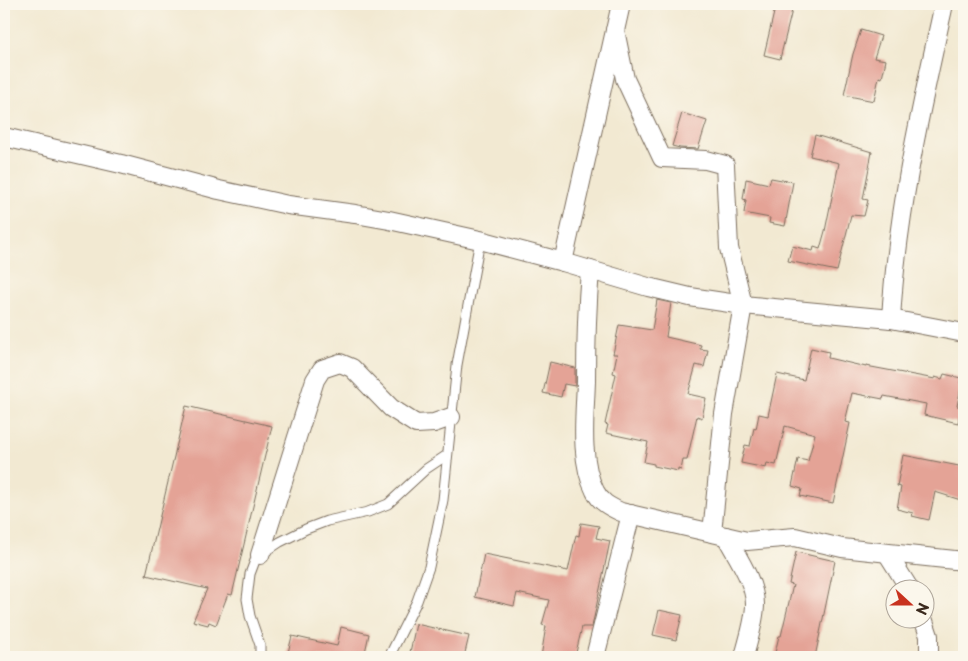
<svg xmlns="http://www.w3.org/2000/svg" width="968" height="661" viewBox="0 0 968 661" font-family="'Playpen Sans',sans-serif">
	<rect width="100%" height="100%" fill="#fbf7ec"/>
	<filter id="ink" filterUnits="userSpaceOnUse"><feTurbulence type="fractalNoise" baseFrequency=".02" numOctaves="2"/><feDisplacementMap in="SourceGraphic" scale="10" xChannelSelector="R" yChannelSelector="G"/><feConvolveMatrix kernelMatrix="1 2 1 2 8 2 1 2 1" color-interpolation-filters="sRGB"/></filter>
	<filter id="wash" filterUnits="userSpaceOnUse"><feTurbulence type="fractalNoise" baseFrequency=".0096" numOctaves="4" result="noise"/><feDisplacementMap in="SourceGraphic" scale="20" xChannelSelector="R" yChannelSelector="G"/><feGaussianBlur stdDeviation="1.12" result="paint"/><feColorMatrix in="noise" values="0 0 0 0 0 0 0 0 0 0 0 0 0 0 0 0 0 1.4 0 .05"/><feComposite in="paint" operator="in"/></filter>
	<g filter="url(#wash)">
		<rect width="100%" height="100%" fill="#f2e9d2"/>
		<g id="blocks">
			<!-- building -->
			<g fill="#e4a396">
				<path d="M776,4L793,6L780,59L764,55Z"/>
				<path d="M861,30L881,36L874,58L886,60L882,78L879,77L874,101L844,95L853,54Z"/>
				<path d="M682,113L707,121L698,149L680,148L672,146Z"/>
				<path d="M815,135L872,152L863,199L868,200L864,216L851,215L837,271L788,261L792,246L813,251L814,247L820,249L825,231L839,163L810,156Z"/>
				<path d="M771,178L793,182L785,226L769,223L770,218L744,213L746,200L743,199L746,179L769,184Z"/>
				<path d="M657,300L671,303L666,337L701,345L700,349L708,350L704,367L696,365L688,394L706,398L702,418L697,416L687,460H683L681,470L678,469V471L654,466V464L644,462L648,442L606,433L608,425L605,424L616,374L613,373L617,354H613L619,325L652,330Z"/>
				<path d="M811,348L829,352L828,358L866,367V366L935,379V377L942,379L944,374L961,378L960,383H962L957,406L961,407L958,423L924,415L926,404L884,396L883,399L852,393L845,422L850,423L833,503L800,496L802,489L792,486L798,459L808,461L815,434L785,426L776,465L767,463L766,468L741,463L745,445L750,446L754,428L756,429L759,414L768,416L777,374L804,380Z"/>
				<path d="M550,362L575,368V386L564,384L561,397L543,393Z"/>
				<path d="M186,406L272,426L232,595L228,594L216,625L209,622L208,625L193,621L207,589L146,575Z"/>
				<path d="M903,455L964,467V501L935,492L929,520L912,516L913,513L897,509L901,487L897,486Z"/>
				<path d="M581,523L599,526L596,538L610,541L592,627H582L575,657H541L546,626L542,625L549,600L517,593L514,606L475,597L484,554L568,571L576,535L579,536Z"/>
				<path d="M796,552L835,561L815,657H774L779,636H781L793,585L789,584Z"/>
				<path d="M659,610L682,615L676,640L653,635Z"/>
				<path d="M416,624L469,636L464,657H409Z"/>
				<path d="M341,627L369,634L364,657H287L292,636L337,646Z"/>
			</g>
		</g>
	</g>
	<g filter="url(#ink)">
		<use href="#blocks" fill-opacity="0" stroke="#7b6d5d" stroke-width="1"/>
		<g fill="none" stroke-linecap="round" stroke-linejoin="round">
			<defs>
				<g id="lane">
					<path d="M260,657V645L250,616L247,599L250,574L256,558L280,542L306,529L327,521L368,512L388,504L426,469L447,455"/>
					<path d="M389,657L417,601L429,567L443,500L457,365L480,240"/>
				</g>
				<g id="street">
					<path d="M615,30L625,79L662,158L706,160L725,165L729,248L743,305L724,414L712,533"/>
					<path d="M4,137L121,164L219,190L288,205L355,214L389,220L480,240L563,262L648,287L690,297L743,305L891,319L964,333"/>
					<path d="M563,262L621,4"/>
					<path d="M590,270C587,307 586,344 586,381C585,414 579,460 595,491C600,502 610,507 621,512L747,541L795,537L842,548L964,561"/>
					<path d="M891,319C897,212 921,108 944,4"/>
					<path d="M726,536C736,555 755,582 755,604C755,621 748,640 744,657"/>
					<path d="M887,553L909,588"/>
					<path d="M260,555L315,380L322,369L340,363L352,368L391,408L416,424L434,423L451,417"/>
					<path d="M923,618L929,636V657"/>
					<path d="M595,657L631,514"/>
				</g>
			</defs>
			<!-- lane casing -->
			<use href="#lane" stroke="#7b6d5d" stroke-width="11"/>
			<!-- street casing -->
			<use href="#street" stroke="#7b6d5d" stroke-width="20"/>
			<!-- lane -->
			<use href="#lane" stroke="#fff" stroke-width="9"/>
			<!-- street -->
			<use href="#street" stroke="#fff" stroke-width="18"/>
		</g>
	</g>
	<!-- margin -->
	<rect width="968" height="661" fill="none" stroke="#fbf7ec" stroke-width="20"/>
	<!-- north arrow -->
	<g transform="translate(910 604) rotate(111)"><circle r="24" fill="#fbf7ec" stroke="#aea59a"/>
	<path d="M0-4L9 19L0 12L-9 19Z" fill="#c8321e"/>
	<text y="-8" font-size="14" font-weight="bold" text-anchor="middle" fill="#3b2a1e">N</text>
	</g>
</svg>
